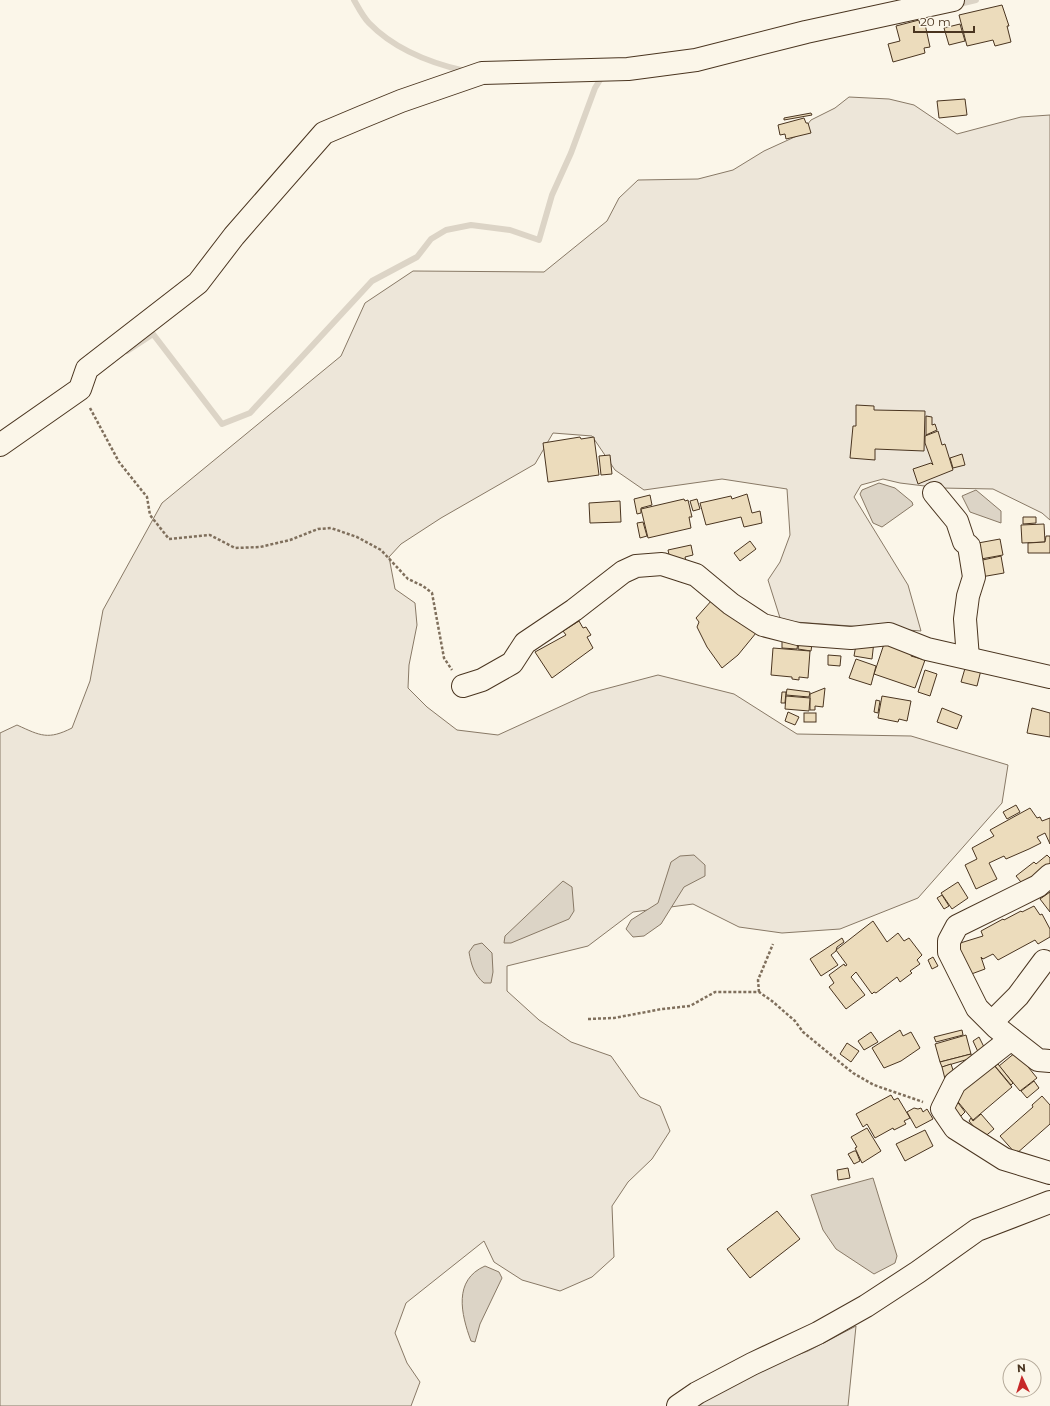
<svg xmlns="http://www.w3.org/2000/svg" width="1050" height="1406" viewBox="0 0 1050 1406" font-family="Montserrat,sans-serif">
	<rect width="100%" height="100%" fill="#fbf6e9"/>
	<!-- green -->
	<g fill="#ede6d9" stroke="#887966">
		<path d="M849,97L889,99L914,105L957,134L1021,117L1050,115V520L1042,513L993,489L941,488L900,483L883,479L861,485L854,497L908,585L921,631L781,621L768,580L780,562L790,535L787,489L722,479L644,490L615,470L592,436L553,433L535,464L441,518L401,544L389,557L395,589L415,603L417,625L409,665L408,688L427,707L457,730L498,735L590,693L658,675L734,694L797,734L911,736L1008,765L1002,803L918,898L840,929L782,933L739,927L693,904L633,912L588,946L507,966V991L539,1020L571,1042L611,1056L640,1097L660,1106L670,1131L652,1159L628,1182L612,1206L614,1257L592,1277L560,1291L522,1280L494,1262L484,1241L406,1303L395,1333L407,1363L420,1382L411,1406H0V733L17,725C41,736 48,740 72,728L90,681L103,610L162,503L341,356L365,303L413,271L544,272L607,221L619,198L638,180L698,179L733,170L764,151L799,135L811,120L835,108Z"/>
		<path d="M856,1326L848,1406H693L756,1371L808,1351Z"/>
	</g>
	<!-- water -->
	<g fill="#dcd4c6" stroke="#887966">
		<path d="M879,483L895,488L912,502L913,505L882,527L873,523L860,494L862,490Z"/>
		<path d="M976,490L1001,511V523L970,512L962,496Z"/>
		<path d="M694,855L705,865V876L684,887L661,924L644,936L633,937L626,929L631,920L658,903L671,862L680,856Z"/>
		<path d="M563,881L572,887L574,911L569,919L511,943H504L505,936Z"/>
		<path d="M482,943L492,953L493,972L491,983H484C474,975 471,964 469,952L474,945Z"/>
		<path d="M873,1178L897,1256L895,1263L874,1274L836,1249L823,1230L811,1195Z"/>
		<path d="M485,1266L499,1272L502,1278L480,1324L475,1342L471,1341C461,1314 453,1280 485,1266Z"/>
	</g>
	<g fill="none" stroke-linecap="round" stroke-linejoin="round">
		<!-- stream -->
		<g stroke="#dcd4c6" stroke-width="6">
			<path d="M354,0C358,7 363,17 369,23C394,49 430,63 465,71"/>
			<path d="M955,5L976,0"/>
			<path d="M127,351L153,334L222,424L250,413L372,281L417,257L431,239L446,230L471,225L510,230L539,240L552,195L571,153L595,88L603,75"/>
		</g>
	</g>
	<!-- building -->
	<g fill="#ecdcbc" stroke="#4a3520">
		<path d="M1002,5L1009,26H1007L1011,42L995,46L993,40L967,46L959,15Z"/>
		<path d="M919,20L920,26L925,24L930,47L924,48L925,53L893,62L888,44L900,41L896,26Z"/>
		<path d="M960,24L965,41L949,45L944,28Z"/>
		<path d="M965,99L967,115L939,118L937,101Z"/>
		<path d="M811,113L812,115L784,120V118Z"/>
		<path d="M804,118L806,123H808L811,133L786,139L785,134L780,135L778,125Z"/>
		<path d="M856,405L874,406V410L925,411L924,451L875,449V460L850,458L853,426H856Z"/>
		<path d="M926,416L932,417V425L935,424L937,430L926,435Z"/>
		<path d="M938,431L942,445L945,444L953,470L918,484L913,469L931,463L933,465L925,443V436Z"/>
		<path d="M580,437L581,439L594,437L599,475L548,482L543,443Z"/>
		<path d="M962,454L965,465L953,468L950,458Z"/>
		<path d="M610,455L612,474L601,475L599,456Z"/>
		<path d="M747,494L752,513L760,511L762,523L744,527L741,517L706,525L700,503L731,496L732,499Z"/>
		<path d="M650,495L652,505L641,508V513L637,514L634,499Z"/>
		<path d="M684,499L685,501L688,500L692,517H689L691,528L648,538L641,509Z"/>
		<path d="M697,499L700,509L693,511L690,501Z"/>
		<path d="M620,501L621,522L590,523L589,503Z"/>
		<path d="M1023,517H1036V523L1023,524Z"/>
		<path d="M643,522L647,536L640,538L637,523Z"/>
		<path d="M1044,524L1045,542L1022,543L1021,525Z"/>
		<path d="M1046,536H1050V553H1028V543L1045,542Z"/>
		<path d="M1000,539L1003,555L981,559L978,543Z"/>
		<path d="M750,541L756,549L740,561L734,553Z"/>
		<path d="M691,545L693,555L685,557L686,561L671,564L668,550Z"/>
		<path d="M1001,556L1004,573L981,577L978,561Z"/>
		<path d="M712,600L756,633L738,655L722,668L707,647L697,627L699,622L696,618Z"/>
		<path d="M579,621L583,628L586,627L591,635L587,637L593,648L552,678L535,652L566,635L563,631Z"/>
		<path d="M857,639L874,641L872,659L854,656Z"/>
		<path d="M782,641L798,642L797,649L782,648Z"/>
		<path d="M799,643L812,644L811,651L798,649Z"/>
		<path d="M884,644L912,653L911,656L925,660L915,688L874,674Z"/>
		<path d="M773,648L810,651L808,678L799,677V680L792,679V677L771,675Z"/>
		<path d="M828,655L841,656L840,666L828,665Z"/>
		<path d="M856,659L876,666L871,685L849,678Z"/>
		<path d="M966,665L981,670L977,686L961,682Z"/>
		<path d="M925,670L937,674L930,696L918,692Z"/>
		<path d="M825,688L823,707L815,706V710H810V694Z"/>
		<path d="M787,689L810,692L809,697L786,695Z"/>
		<path d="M782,692H786L785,703H781Z"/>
		<path d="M786,696L810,698L809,711L785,709Z"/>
		<path d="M882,696L911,701L907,721L899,719L898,722L878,718Z"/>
		<path d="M876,700L880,701L878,713L874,712Z"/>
		<path d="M942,708L962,716L957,729L937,722Z"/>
		<path d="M1032,708L1050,713V737L1027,733Z"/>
		<path d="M788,712L799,717L795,725L785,721Z"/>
		<rect x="804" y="713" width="12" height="9"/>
		<path d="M1016,805L1020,812L1007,819L1003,812Z"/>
		<path d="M1030,808L1037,818L1040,817L1042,821L1050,818V844L1045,833L1037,837L1041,843L1029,849L1006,859L1004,856L989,863L997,879L976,889L965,865L977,859L972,848L994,836L990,830Z"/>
		<path d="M1047,855L1050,858V868L1025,887L1016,876L1034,862L1036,864Z"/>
		<path d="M958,882L968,898L952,909L941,893Z"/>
		<path d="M1050,892V912L1040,899Z"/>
		<path d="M942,895L949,906L944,909L937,898Z"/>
		<path d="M1034,906L1040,915L1042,914L1050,929V937L1038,944L1035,940L998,960L993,954L983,959L981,957L985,969L966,976L957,944L983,936L981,931L1003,919L1004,920L1021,911L1022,912Z"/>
		<path d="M873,921L887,942L898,933L904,941L909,938L922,955L917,960L920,964L910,971L912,973L900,982L897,977L876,993L874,992L872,994L856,972L851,977L865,995L846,1009L829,987L834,983L829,975L844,964L845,966L847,965L836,950Z"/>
		<path d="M842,938L844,942L837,947L836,951L831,955L838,965L821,976L810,959Z"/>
		<path d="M933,957L938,966L932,969L928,960Z"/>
		<path d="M900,1030L903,1036L911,1032L920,1048L901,1061L884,1068L872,1048Z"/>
		<path d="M962,1030L963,1035L936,1042L934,1037Z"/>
		<path d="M871,1032L878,1042L864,1050L858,1041Z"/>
		<path d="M966,1035L971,1054L940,1062L935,1044Z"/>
		<path d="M979,1037L986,1051L979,1054L973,1041Z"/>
		<path d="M847,1043L859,1051L851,1062L840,1054Z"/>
		<path d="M1016,1052L1037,1078L1020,1091L999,1066Z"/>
		<path d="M971,1054L972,1058L942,1067L940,1062Z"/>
		<path d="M951,1064L955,1076L945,1079L942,1067Z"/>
		<path d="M993,1064L1012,1087L973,1120L954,1097Z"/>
		<path d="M998,1064L1013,1083L1011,1085L995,1066Z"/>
		<path d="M1034,1081L1039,1088L1027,1098L1021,1091Z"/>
		<path d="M891,1095L894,1100L898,1098L910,1118L904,1121L906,1124L894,1130L893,1128L875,1138L867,1124L863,1127L856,1114Z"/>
		<path d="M1042,1096L1050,1105V1124L1016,1154L1000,1136L1033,1107L1032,1105Z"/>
		<path d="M956,1100L965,1112L958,1119L948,1106Z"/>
		<path d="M914,1108L918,1109L921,1108L923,1112L927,1109L933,1119L916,1128L907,1112Z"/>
		<path d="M981,1114L994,1129L983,1138L969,1121L971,1118L973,1121Z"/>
		<path d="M867,1128L881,1151L862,1163L855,1148L857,1147L851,1137Z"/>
		<path d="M925,1130L933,1146L905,1161L896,1144Z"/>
		<path d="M854,1151H856L860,1161L854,1164L848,1154Z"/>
		<path d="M848,1168L850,1178L838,1180L837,1170Z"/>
		<path d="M777,1211L800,1239L750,1278L727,1249Z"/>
	</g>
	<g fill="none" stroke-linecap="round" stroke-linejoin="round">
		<defs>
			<g id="minor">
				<path d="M0,445L80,389L87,369L198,283L234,236L324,133L362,117L401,101L482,73L628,69L696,60L806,32L953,0"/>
				<path d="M934,493L957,521L964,542L969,546L974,577L968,596L965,619L968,658"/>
				<path d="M463,686L482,680L512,663L525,643L574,610L623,572L636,566L662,564L696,575L731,604L763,625L798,634L851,638L889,634L927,649L1050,677"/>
				<path d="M1050,875L1038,886L957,926L949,941V952L977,1008L996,1027L1038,1060L1050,1061"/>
				<path d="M992,1022L1018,996L1044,961"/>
				<path d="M1011,1039L955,1083L942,1109L955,1128L1004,1159L1050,1173"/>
				<path d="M678,1406L697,1393L752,1364L818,1333L866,1306L918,1272L977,1230L1050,1202"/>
			</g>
		</defs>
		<!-- minor casing -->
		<use href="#minor" stroke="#4a3520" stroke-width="24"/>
		<!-- path -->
		<g stroke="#7f6f5c" stroke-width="2.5" stroke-dasharray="3 2" stroke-linecap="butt">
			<path d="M90,408L119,462L147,497L150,515L169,539L210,535L235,548L260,547L290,540L318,529L331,528L357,537L381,550L408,579L423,586L432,593L444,658L452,670"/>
			<path d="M759,992L758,980L773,944"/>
			<path d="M588,1019L614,1018L662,1009L690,1006L715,992H759L772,1001L795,1021L803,1032L853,1073L874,1085L923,1102"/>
		</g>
		<!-- minor -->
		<use href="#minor" stroke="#fbf6e9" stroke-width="22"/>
	</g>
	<!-- north arrow -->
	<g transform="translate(1022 1378) rotate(356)"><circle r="19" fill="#fbf6e9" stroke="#b4a999"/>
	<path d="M0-3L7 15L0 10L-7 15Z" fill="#c62828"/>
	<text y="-6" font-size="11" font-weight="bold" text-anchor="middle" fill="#4a3520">N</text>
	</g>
	<!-- scale -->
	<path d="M914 26v6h60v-6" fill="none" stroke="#4a3520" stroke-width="2"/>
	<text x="920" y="26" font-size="12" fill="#4a3520" stroke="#fbf6e9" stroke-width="3" paint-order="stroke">20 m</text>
</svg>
